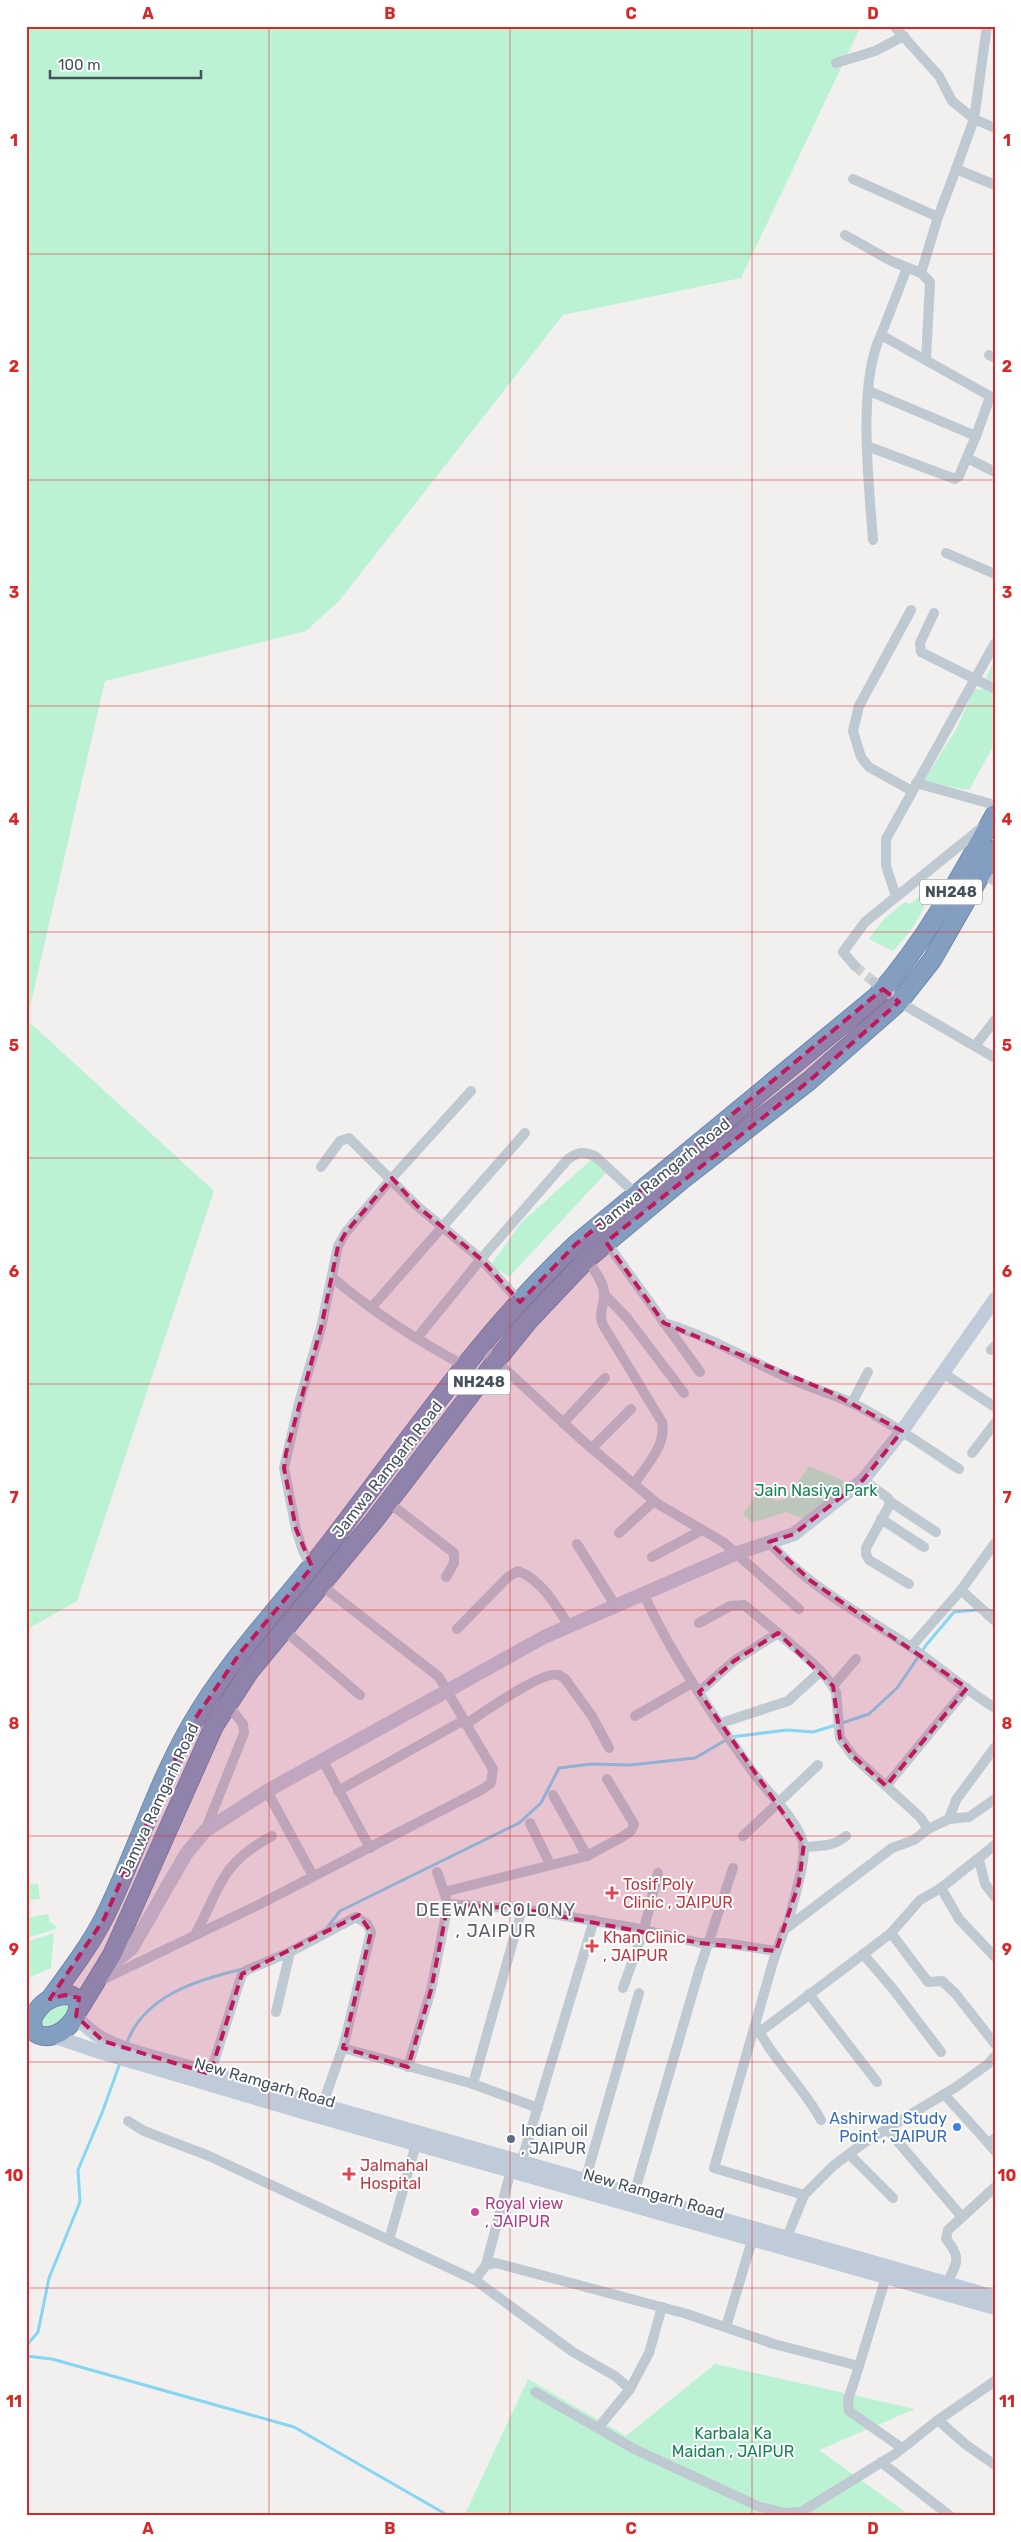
<svg xmlns="http://www.w3.org/2000/svg" width="1021" height="2542" viewBox="0 0 1021 2542" font-family="Rubik,sans-serif">
	<rect width="100%" height="100%" fill="#f2efef"/>
	<!-- green -->
	<g fill="#bbf2d3">
		<path d="M26,26H861L741,278L563,315L339,601L306,631L105,681L27,1020L214,1191L77,1601L26,1630Z"/>
		<path d="M995,659V684L986,678Z"/>
		<path d="M986,689L995,693V743L969,790L923,782L957,728L974,690Z"/>
		<path d="M926,891L930,894C921,916 910,934 893,951L869,939L883,920L905,902L910,904Z"/>
		<path d="M592,1159L606,1173L509,1277L491,1265L520,1224Z"/>
		<path d="M809,1466L838,1478L853,1488L807,1520L786,1512L752,1523L743,1514L759,1491L776,1501L786,1499Z"/>
		<path d="M38,1884L40,1899L26,1900V1885Z"/>
		<path d="M48,1914L50,1922L57,1927L56,1929L26,1938V1918Z"/>
		<path d="M54,1933L51,1968L26,1979V1942Z"/>
		<path d="M60,1997L77,2008L44,2036L35,2015Z"/>
		<path d="M715,2364L915,2409L819,2450L911,2516L465,2514L528,2379L626,2436Z"/>
	</g>
	<g fill="none" stroke-linecap="round" stroke-linejoin="round">
		<!-- stream -->
		<g stroke="#85d6f2" stroke-width="3">
			<path d="M987,1610L995,1611"/>
			<path d="M842,1723L869,1714L897,1688L927,1644L954,1612L978,1610"/>
			<path d="M326,1929L340,1911L519,1823L541,1803L559,1768L592,1764L630,1765L695,1758L731,1737L787,1730L813,1732L836,1725"/>
			<path d="M126,2045C143,1996 196,1980 243,1969"/>
			<path d="M26,2346L38,2332L49,2278L80,2202L78,2170L102,2113L120,2063"/>
			<path d="M26,2356L52,2359L294,2427L449,2516"/>
		</g>
		<!-- street-tunnel -->
		<path stroke="#d0cfd2" stroke-width="10" stroke-dasharray="10 5" stroke-linecap="butt" d="M855,966L874,982"/>
		<defs>
			<g id="highway">
				<path d="M70,1995C95,2004 57,2052 33,2031L32,2019C39,2004 52,1994 70,1995Z"/>
				<path d="M50,1999C69,1973 89,1947 104,1918C135,1856 155,1788 190,1727C228,1660 283,1604 330,1543C408,1442 481,1333 575,1245L877,996C925,942 960,878 995,814"/>
				<path d="M79,2009L112,1955L214,1726L249,1672L373,1522L496,1361L530,1319L587,1259L683,1179L809,1081L899,1002L932,960L995,850"/>
			</g>
		</defs>
		<!-- highway casing -->
		<use href="#highway" stroke="#6f89ad" stroke-width="20"/>
		<!-- street -->
		<g stroke="#bfc9d2" stroke-width="10">
			<path d="M894,26L939,76L952,101L974,119L956,169L995,185"/>
			<path d="M987,26L974,119L995,128"/>
			<path d="M836,63L875,51L904,36"/>
			<path d="M853,179L938,217"/>
			<path d="M845,235L891,261L921,273L938,217L956,169"/>
			<path d="M907,268L881,335L995,399"/>
			<path d="M921,273L930,282L926,360"/>
			<path d="M989,355L995,358"/>
			<path d="M976,436L990,397"/>
			<path d="M867,446L955,479L959,476L976,436L869,391"/>
			<path d="M967,458L995,472"/>
			<path d="M873,540C869,484 857,384 881,335"/>
			<path d="M946,553L995,574"/>
			<path d="M911,610L859,706L853,731L861,757L869,767L912,791"/>
			<path d="M934,613L920,643L921,652L995,689"/>
			<path d="M916,783L995,805"/>
			<path d="M982,873L995,881"/>
			<path d="M896,896L886,866V839L995,643"/>
			<path d="M855,966L843,952L865,922L984,826"/>
			<path d="M874,982L899,1002L995,1058"/>
			<path d="M975,1046L995,1020"/>
			<path d="M321,1167L340,1141L349,1138L417,1206L481,1259L520,1302"/>
			<path d="M606,1242L700,1372"/>
			<path d="M333,1278C373,1312 418,1341 465,1366"/>
			<path d="M604,1294L627,1318L684,1393"/>
			<path d="M371,1308L525,1133"/>
			<path d="M664,1323C706,1335 743,1357 782,1375C806,1387 832,1393 856,1405C892,1423 925,1447 959,1469"/>
			<path d="M417,1338L481,1259L568,1159C578,1152 584,1151 595,1156L636,1194"/>
			<path d="M481,1347L583,1441L634,1484C646,1466 667,1445 662,1422L603,1325C598,1313 604,1307 604,1294C605,1283 593,1269 587,1259"/>
			<path d="M991,1350L995,1346"/>
			<path d="M943,1373L995,1407"/>
			<path d="M852,1403L868,1372"/>
			<path d="M563,1423L605,1378"/>
			<path d="M592,1448L631,1409"/>
			<path d="M972,1453L995,1423"/>
			<path d="M863,1480L888,1498L890,1504L866,1548V1554L869,1560L909,1584"/>
			<path d="M634,1484L658,1504L723,1542L799,1609"/>
			<path d="M889,1501L936,1532"/>
			<path d="M388,1502L454,1553V1563L446,1577"/>
			<path d="M881,1519L924,1547"/>
			<path d="M619,1533L654,1501"/>
			<path d="M769,1542C808,1587 863,1615 911,1647C939,1667 966,1690 995,1708"/>
			<path d="M995,1543L961,1590L995,1621"/>
			<path d="M577,1544L615,1605"/>
			<path d="M652,1557L702,1530"/>
			<path d="M312,1567L303,1551L296,1529L284,1468L299,1403L321,1328L338,1246L346,1232L392,1178L471,1091"/>
			<path d="M321,1585L439,1677L464,1720"/>
			<path d="M643,1593C672,1656 712,1714 752,1771C767,1792 795,1817 803,1842C808,1857 791,1909 787,1927"/>
			<path d="M699,1623L730,1606L744,1605L778,1633"/>
			<path d="M457,1629L508,1577L518,1571C542,1580 556,1606 569,1626"/>
			<path d="M284,1630L360,1695"/>
			<path d="M911,1647L961,1590"/>
			<path d="M833,1686L856,1659"/>
			<path d="M699,1692L734,1661L778,1633C798,1651 823,1668 836,1692L840,1738L853,1756L886,1786"/>
			<path d="M635,1716L692,1683"/>
			<path d="M721,1723L788,1701L821,1671"/>
			<path d="M322,1759L370,1848"/>
			<path d="M267,1791L313,1876"/>
			<path d="M338,1791L464,1720L466,1724"/>
			<path d="M553,1795L587,1856"/>
			<path d="M949,1819L956,1800L995,1747"/>
			<path d="M530,1823L550,1864"/>
			<path d="M928,1829L949,1819L969,1817L995,1799"/>
			<path d="M205,1831L244,1733L243,1724L228,1705"/>
			<path d="M743,1836L818,1765"/>
			<path d="M803,1847C820,1846 833,1847 846,1836"/>
			<path d="M979,1860L985,1884L995,1897"/>
			<path d="M437,1872L446,1898"/>
			<path d="M941,1888L959,1919L995,1957"/>
			<path d="M444,1892L587,1856L622,1837L631,1831L634,1824L607,1779"/>
			<path d="M196,1933C221,1886 221,1863 272,1836"/>
			<path d="M891,1933L928,1982L942,1981L955,1993L995,2044"/>
			<path d="M863,1954L893,1989L941,2052"/>
			<path d="M98,1982L260,1904L483,1789L491,1783L493,1769L466,1724C481,1714 543,1670 558,1675C560,1675 564,1678 565,1679L592,1716L609,1748"/>
			<path d="M623,1988L644,1929L658,1873"/>
			<path d="M809,1994L877,2082"/>
			<path d="M276,2012L290,1952L356,1917L367,1924L371,1932L344,2044L322,2106"/>
			<path d="M759,2031C776,2063 804,2088 821,2120"/>
			<path d="M753,2033L765,2028L878,1943L891,1933L920,1900L941,1888L995,1845"/>
			<path d="M343,2048L473,2084L538,2108"/>
			<path d="M408,2067L431,1990L448,1904L522,1909L636,1928L700,1943H724L776,1951"/>
			<path d="M210,2074L242,1974L247,1970L290,1952"/>
			<path d="M473,2084L522,1909"/>
			<path d="M944,2094L989,2144"/>
			<path d="M128,2121L144,2131L209,2156L475,2280L486,2265L496,2263L687,2314L774,2344L859,2366L886,2277"/>
			<path d="M887,2129L962,2217"/>
			<path d="M995,2138L989,2144L995,2151"/>
			<path d="M849,2154L893,2198"/>
			<path d="M521,2163L594,1920"/>
			<path d="M585,2181L639,1993"/>
			<path d="M634,2194L699,1971L733,1868"/>
			<path d="M804,2195L833,2166L865,2142L956,2087L988,2064L995,2056"/>
			<path d="M787,2237L804,2195L714,2168L773,1962L784,1930L892,1848L914,1840L928,1829L920,1817L886,1786L967,1688"/>
			<path d="M389,2240L416,2144"/>
			<path d="M486,2265L512,2166"/>
			<path d="M475,2280L573,2352L615,2376L630,2389"/>
			<path d="M947,2283C957,2263 962,2258 946,2239L948,2230L995,2187"/>
			<path d="M726,2327L754,2234"/>
			<path d="M859,2366L848,2400L849,2411L902,2448"/>
			<path d="M535,2392L634,2449L760,2507L786,2513L801,2512L895,2454L938,2420L995,2381"/>
			<path d="M938,2420L965,2444L995,2465"/>
			<path d="M598,2428L630,2389L649,2353L662,2307"/>
			<path d="M881,2462L950,2516"/>
		</g>
		<!-- secondary -->
		<g stroke="#c0cbd9" stroke-width="14">
			<path d="M106,1965L117,1960L132,1948L186,1854L205,1831L267,1791L544,1637L735,1554L794,1534L863,1480L902,1431L995,1299"/>
			<path d="M76,2016C96,2039 111,2044 140,2053L995,2297"/>
			<path d="M53,2036L100,2052L306,2113L995,2308"/>
		</g>
		<!-- highway -->
		<use href="#highway" stroke="#839ec1" stroke-width="18"/>
	</g>
	<!-- marked area -->
	<path fill="#c2185b" fill-opacity="0.2" stroke="#c2185b" stroke-width="4" stroke-dasharray="10 6" stroke-linejoin="round" d="M883,989L899,1002L809,1081L606,1242L664,1323L830,1392L902,1431L863,1480L794,1534L769,1542L811,1581L967,1688L886,1786L853,1756L840,1738L833,1686L778,1633L734,1661L699,1692L804,1843L799,1883L776,1951L700,1943L522,1909L448,1904L431,1990L408,2067L343,2048L371,1932L359,1915L242,1974L210,2074L103,2041L76,2016L79,1998L65,1995L50,1999L104,1919L190,1726L240,1653L312,1567L296,1529L284,1468L286,1453L321,1328L338,1246L346,1232L392,1178L417,1206L481,1259L520,1302L575,1245Z"/>
	<!-- grid -->
	<path fill="none" stroke="#d62828" stroke-width="1" stroke-opacity="0.55" d="M269,26V2516M510,26V2516M752,26V2516M26,254H995M26,480H995M26,706H995M26,932H995M26,1158H995M26,1384H995M26,1610H995M26,1836H995M26,2062H995M26,2288H995"/>
	<!-- markers -->
	<g fill="#e0444e" stroke="#fff" stroke-width="2">
		<path d="M609.5 1885.5h5v5h5v5h-5v5h-5v-5h-5v-5h5z"/>
		<path d="M589.5 1938.5h5v5h5v5h-5v5h-5v-5h-5v-5h5z"/>
		<path d="M346.5 2166.5h5v5h5v5h-5v5h-5v-5h-5v-5h5z"/>
	</g>
	<circle fill="#3f7fe0" stroke="#fff" stroke-width="2" cx="957" cy="2127" r="5"/>
	<circle fill="#5c6f8a" stroke="#fff" stroke-width="2" cx="511" cy="2139" r="5"/>
	<circle fill="#d1479c" stroke="#fff" stroke-width="2" cx="475" cy="2212" r="5"/>
	<g text-anchor="middle" stroke-width="4" stroke-linejoin="round" paint-order="stroke">
		<!-- shield labels -->
		<g fill="#fff" stroke="#7e858e" stroke-width="1">
			<rect x="920" y="879.5" width="62" height="25" rx="4"/>
			<rect x="448" y="1369.5" width="62" height="25" rx="4"/>
		</g>
		<g font-size="15" font-weight="bold" fill="#46515e">
			<text x="951" y="897">NH248</text>
			<text x="479" y="1387">NH248</text>
		</g>
		<!-- street labels -->
		<g font-size="16" fill="#46515e" stroke="#fff">
			<text transform="translate(662 1174) rotate(-39)" y="6">Jamwa Ramgarh Road</text>
			<text transform="translate(387 1469) rotate(-52)" y="6">Jamwa Ramgarh Road</text>
			<text transform="translate(158 1800) rotate(-65)" y="6">Jamwa Ramgarh Road</text>
			<text transform="translate(265 2082) rotate(16)" y="6">New Ramgarh Road</text>
			<text transform="translate(654 2193) rotate(16)" y="6">New Ramgarh Road</text>
		</g>
		<!-- park labels -->
		<g font-size="16" fill="#118551" stroke="#fff">
			<text x="816" y="1496">Jain Nasiya Park</text>
			<text x="733" y="2439">Karbala Ka<tspan x="733" dy="18">Maidan , JAIPUR</tspan></text>
		</g>
		<!-- health labels -->
		<g font-size="16" fill="#be3a42" stroke="#fff" text-anchor="start">
			<text x="623" y="1890">Tosif Poly<tspan x="623" dy="18">Clinic , JAIPUR</tspan></text>
			<text x="603" y="1943">Khan Clinic<tspan x="603" dy="18">, JAIPUR</tspan></text>
			<text x="360" y="2171">Jalmahal<tspan x="360" dy="18">Hospital</tspan></text>
		</g>
		<!-- shop labels -->
		<g font-size="16" fill="#366cbe" stroke="#fff" text-anchor="end">
			<text x="947" y="2124">Ashirwad Study<tspan x="947" dy="18">Point , JAIPUR</tspan></text>
		</g>
		<!-- service labels -->
		<g font-size="16" fill="#4e5e75" stroke="#fff" text-anchor="start">
			<text x="521" y="2136">Indian oil<tspan x="521" dy="18">, JAIPUR</tspan></text>
		</g>
		<!-- hotel labels -->
		<g font-size="16" fill="#b23c85" stroke="#fff" text-anchor="start">
			<text x="485" y="2209">Royal view<tspan x="485" dy="18">, JAIPUR</tspan></text>
		</g>
		<!-- neighbourhood labels -->
		<g font-size="18" letter-spacing="1" fill="#5b5f65" stroke="#fff">
			<text x="496" y="1916">DEEWAN COLONY<tspan x="496" dy="21">, JAIPUR</tspan></text>
		</g>
	</g>
	<!-- border -->
	<rect width="1021" height="2542" fill="none" stroke="#ffffff" stroke-width="55"/>
	<!-- scale -->
	<path d="M50 70v8h151v-8" fill="none" stroke="#46515e" stroke-width="2.5"/>
	<text x="58" y="70" font-size="15" fill="#46515e" stroke="#ffffff" stroke-width="4" paint-order="stroke">100 m</text>
	<rect x="28" y="28" width="966" height="2486" fill="none" stroke="#d62828" stroke-width="2"/>
	<g font-size="16" text-anchor="middle" font-weight="bold" fill="#d62828">
		<text x="148" y="19">A</text>
		<text x="390" y="19">B</text>
		<text x="631" y="19">C</text>
		<text x="873" y="19">D</text>
		<text x="14" y="146">1</text>
		<text x="1007" y="146">1</text>
		<text x="14" y="372">2</text>
		<text x="1007" y="372">2</text>
		<text x="14" y="598">3</text>
		<text x="1007" y="598">3</text>
		<text x="14" y="825">4</text>
		<text x="1007" y="825">4</text>
		<text x="14" y="1051">5</text>
		<text x="1007" y="1051">5</text>
		<text x="14" y="1277">6</text>
		<text x="1007" y="1277">6</text>
		<text x="14" y="1503">7</text>
		<text x="1007" y="1503">7</text>
		<text x="14" y="1729">8</text>
		<text x="1007" y="1729">8</text>
		<text x="14" y="1955">9</text>
		<text x="1007" y="1955">9</text>
		<text x="14" y="2181">10</text>
		<text x="1007" y="2181">10</text>
		<text x="14" y="2407">11</text>
		<text x="1007" y="2407">11</text>
		<text x="148" y="2534">A</text>
		<text x="390" y="2534">B</text>
		<text x="631" y="2534">C</text>
		<text x="873" y="2534">D</text>
	</g>
</svg>
